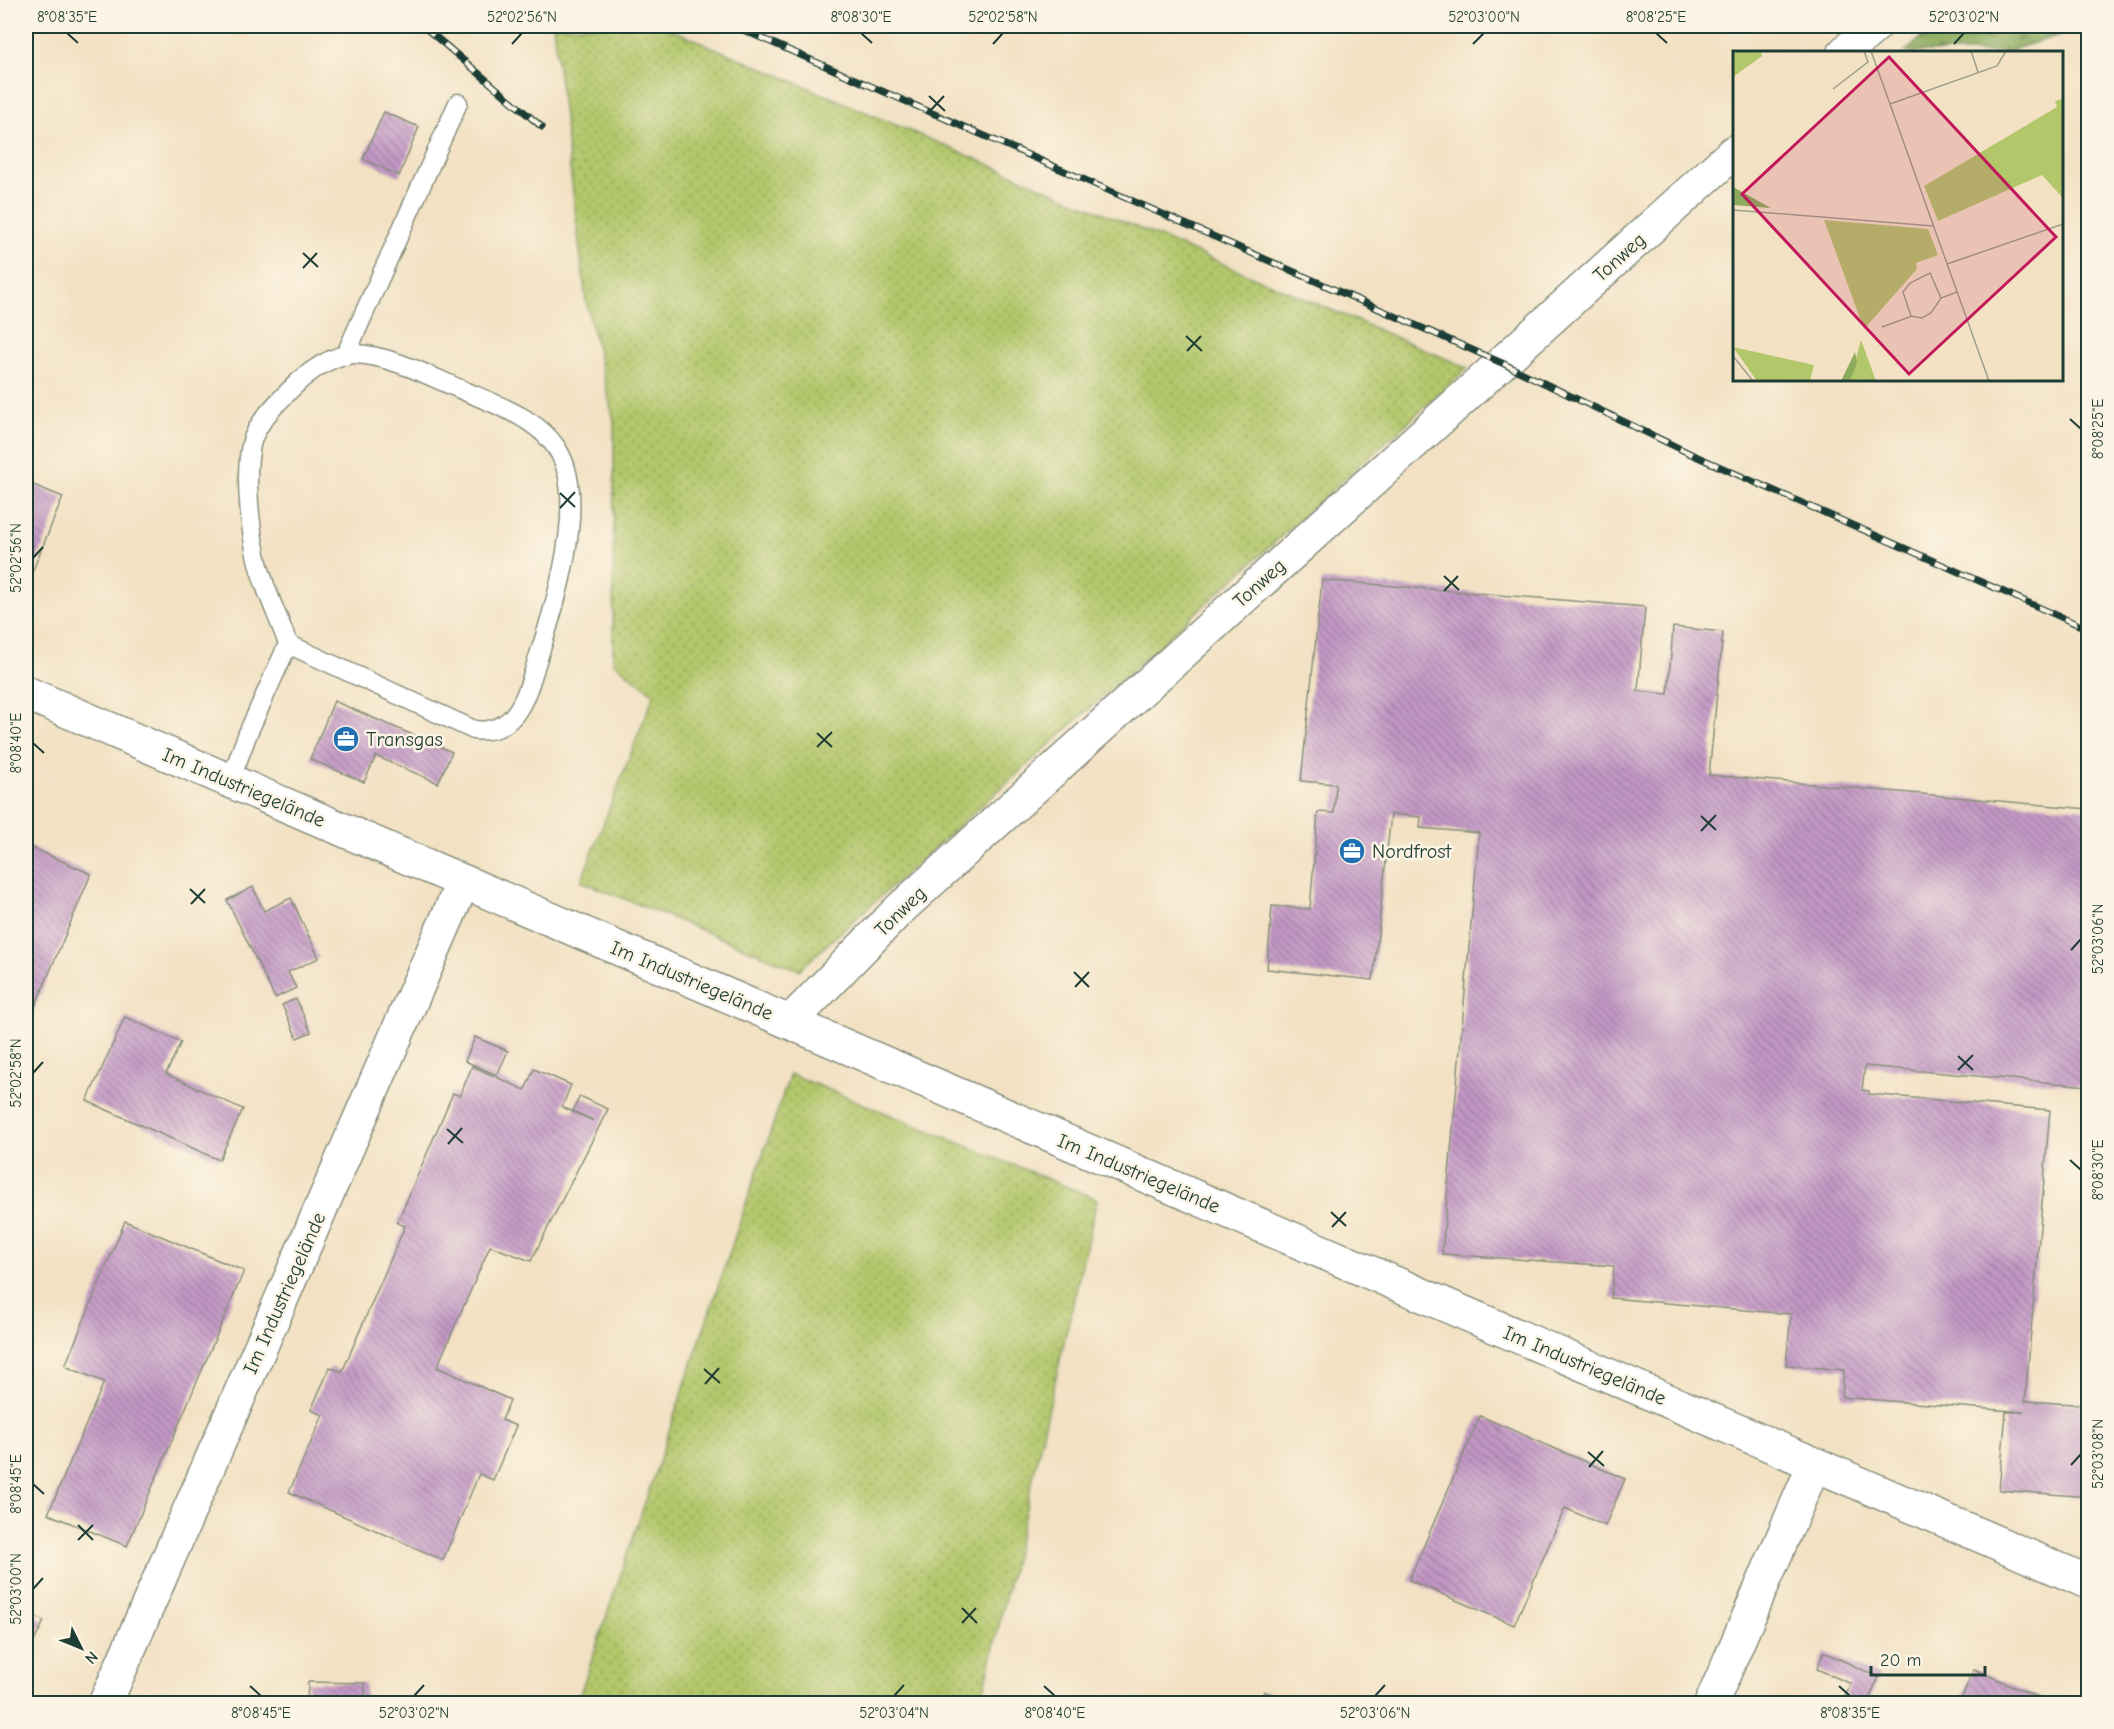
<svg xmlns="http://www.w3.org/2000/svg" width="2114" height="1729" viewBox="0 0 2114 1729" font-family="'Comic Neue',sans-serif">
	<defs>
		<pattern id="grass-dots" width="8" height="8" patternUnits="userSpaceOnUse" patternTransform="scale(1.5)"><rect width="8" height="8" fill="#b2c66a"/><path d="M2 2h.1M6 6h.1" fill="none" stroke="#90a258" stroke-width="1.8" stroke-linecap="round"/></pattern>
		<pattern id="forest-firs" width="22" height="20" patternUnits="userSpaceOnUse" patternTransform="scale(1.5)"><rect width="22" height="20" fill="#8dab5e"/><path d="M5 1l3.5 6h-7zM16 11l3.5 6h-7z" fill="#738c4e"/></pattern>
		<pattern id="building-back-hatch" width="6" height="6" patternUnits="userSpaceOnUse" patternTransform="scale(1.5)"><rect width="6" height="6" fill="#c297c4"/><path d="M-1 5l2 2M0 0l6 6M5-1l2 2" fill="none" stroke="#9d7ca0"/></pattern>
	</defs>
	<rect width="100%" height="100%" fill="#fcf5e5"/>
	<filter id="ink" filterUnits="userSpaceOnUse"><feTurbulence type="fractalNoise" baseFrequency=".0167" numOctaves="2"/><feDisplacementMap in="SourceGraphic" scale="12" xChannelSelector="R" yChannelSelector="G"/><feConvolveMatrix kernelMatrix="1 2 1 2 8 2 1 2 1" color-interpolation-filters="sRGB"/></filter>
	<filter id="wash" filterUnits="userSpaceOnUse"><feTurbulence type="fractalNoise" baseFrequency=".008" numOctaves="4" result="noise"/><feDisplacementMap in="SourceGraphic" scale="24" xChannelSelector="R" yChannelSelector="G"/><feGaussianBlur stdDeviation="1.35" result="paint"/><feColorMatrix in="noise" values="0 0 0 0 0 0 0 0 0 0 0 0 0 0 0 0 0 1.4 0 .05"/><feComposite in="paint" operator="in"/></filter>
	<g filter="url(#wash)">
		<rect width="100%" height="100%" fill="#f2e1c3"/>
		<!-- grass -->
		<g fill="url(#grass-dots)" stroke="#68824f" stroke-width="1.5">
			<path d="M553,26H663L1468,368L799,970L581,881L654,694L613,662L614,421L586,301Z"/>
			<path d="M790,1074L1097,1199L981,1703H577Z"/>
		</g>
		<!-- forest -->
		<path fill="url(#forest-firs)" stroke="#567449" stroke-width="1.5" d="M1935,26H2088L2005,52H1905Z"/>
		<g id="blocks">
			<!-- building -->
			<g fill="url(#building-back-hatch)">
				<path d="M384,112L419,127L399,176L363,159Z"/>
				<path d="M26,482L63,497L26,587Z"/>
				<path d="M1322,580L1645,607L1638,691L1668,694L1673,627L1723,632L1709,775L2088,809V1086L1865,1066L1862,1090L1869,1091V1094L2050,1110L2025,1401L2088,1405V1497L1999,1490L2006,1412H2024L1842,1397L1844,1370L1786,1365L1791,1314L1611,1298L1614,1266L1442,1254L1479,833L1420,828L1421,817L1391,814L1373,980L1267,969L1272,906L1310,909L1318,812L1334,813L1336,784L1301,781Z"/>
				<path d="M334,701L452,752L438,783L376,756L364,782L310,759Z"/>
				<path d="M26,845L91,874L26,1028Z"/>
				<path d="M253,887L264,911L291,898L319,958L288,972L296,988L275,998L227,900Z"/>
				<path d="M296,999L311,1032L297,1038L282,1005Z"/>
				<path d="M125,1017L181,1042L166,1074L243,1109L219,1160L87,1101Z"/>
				<path d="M475,1037L508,1051L497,1075L465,1061Z"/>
				<path d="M472,1066L525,1090L534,1069L571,1085L562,1107L594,1121L573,1111L580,1096L608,1109L531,1261L490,1246L437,1367L510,1400L502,1420L516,1426L493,1480L479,1474L443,1560L289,1492L323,1415L311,1410L330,1367L342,1372L405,1226L397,1223L453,1093L460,1096Z"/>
				<path d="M125,1221L244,1271L127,1546L48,1514L104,1382L65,1366Z"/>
				<path d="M1480,1416L1625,1479L1605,1526L1565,1508L1514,1625L1409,1580Z"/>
				<path d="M26,1613L44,1621L26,1658Z"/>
				<path d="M1824,1652L1879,1677L1867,1704H1860L1845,1697L1851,1684L1817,1669Z"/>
				<path d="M1974,1669L2053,1704H1959Z"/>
				<path d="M308,1682L365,1683V1704H307Z"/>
				<path d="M1264,1691L1293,1704H1259Z"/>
			</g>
		</g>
	</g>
	<g filter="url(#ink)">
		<use href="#blocks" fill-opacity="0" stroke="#888f7c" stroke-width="1.5"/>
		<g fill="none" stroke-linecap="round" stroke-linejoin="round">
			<defs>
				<g id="service">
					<path d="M345,356L458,103"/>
					<path d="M230,781L248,733L288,644C280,621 269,599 262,576C251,544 243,474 252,441C258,421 278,402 293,387C308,372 334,353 356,354C393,356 433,378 467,392C500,406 543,421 560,454C587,504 555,607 538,658C527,692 518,736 474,730L288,644"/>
				</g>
				<g id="minor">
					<path d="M1845,52L1875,26"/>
					<path d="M26,693L2088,1582"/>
					<path d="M790,1022L899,910L1734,152"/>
					<path d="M105,1704L463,882"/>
					<path d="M1711,1704L1814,1465"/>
				</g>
			</defs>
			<!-- service casing -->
			<use href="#service" stroke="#888f7c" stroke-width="21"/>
			<!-- minor casing -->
			<use href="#minor" stroke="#888f7c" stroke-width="36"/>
			<!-- service -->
			<use href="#service" stroke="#fff" stroke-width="18"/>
			<!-- minor -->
			<use href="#minor" stroke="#fff" stroke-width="33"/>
			<defs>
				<g id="rail">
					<path d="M423,26L542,127"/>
					<path d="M734,26L1502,363L1691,454L2088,629"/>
				</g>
			</defs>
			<!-- rail casing -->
			<use href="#rail" stroke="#1f3d34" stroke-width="7"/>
			<!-- rail -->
			<use href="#rail" stroke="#fcf5e5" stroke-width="4.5" stroke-dasharray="14" stroke-linecap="butt"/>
		</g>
	</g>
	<!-- ticks -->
	<path fill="none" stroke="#1f3d34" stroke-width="2" d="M67,33L78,43M861,33L872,43M1656,33L1667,43M512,44L522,33M993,44L1003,33M1473,44L1484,33M1954,44L1964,33M929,96L945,111M930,111L944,96M303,253L318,267M303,268L317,253M1186,336L1202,351M1187,351L1201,336M2070,419L2081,429M560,493L575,507M560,508L575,492M33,558L43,547M1444,576L1459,590M1444,591L1458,576M817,733L832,747M33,743L44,753M817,747L832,732M1701,816L1716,830M1701,831L1716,815M190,889L205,903M191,904L205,889M2071,950L2081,939M1074,972L1089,987M1075,987L1089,972M1958,1056L1973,1070M1958,1070L1973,1055M33,1073L43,1062M447,1129L463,1143M448,1144L462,1128M2070,1160L2081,1170M1331,1212L1346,1226M1332,1227L1346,1212M704,1369L720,1383M705,1384L719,1368M1588,1452L1604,1466M2071,1465L2081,1454M1589,1467L1603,1451M33,1484L44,1494M78,1525L93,1540M78,1540L93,1525M33,1589L43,1578M962,1608L977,1623M962,1623L976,1608M250,1686L261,1696M1044,1686L1055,1696M1839,1686L1850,1696M414,1696L424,1685M894,1696L904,1685M1375,1696L1385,1685"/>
	<!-- icons -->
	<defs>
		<symbol id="office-disc" viewBox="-11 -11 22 22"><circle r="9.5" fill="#1f6fb2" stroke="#fcf5e5"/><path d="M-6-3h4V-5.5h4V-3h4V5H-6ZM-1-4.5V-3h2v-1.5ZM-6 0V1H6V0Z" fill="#fff"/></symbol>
	</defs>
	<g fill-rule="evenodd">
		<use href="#office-disc" x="331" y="724" width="30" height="30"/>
		<use href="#office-disc" x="1337" y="836" width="30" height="30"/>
	</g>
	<g text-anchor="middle" stroke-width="5" stroke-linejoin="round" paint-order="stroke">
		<!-- street labels -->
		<g font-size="20" fill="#1f3d34" stroke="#fcf5e5">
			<text transform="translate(1619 257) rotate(-42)" y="7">Tonweg</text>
			<text transform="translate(1259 583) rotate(-42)" y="7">Tonweg</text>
			<text transform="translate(244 787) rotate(23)" y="7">Im Industriegelände</text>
			<text transform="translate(900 911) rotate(-44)" y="7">Tonweg</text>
			<text transform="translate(692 980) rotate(23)" y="7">Im Industriegelände</text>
			<text transform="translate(1139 1173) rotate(23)" y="7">Im Industriegelände</text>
			<text transform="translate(284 1293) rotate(-66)" y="7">Im Industriegelände</text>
			<text transform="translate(1585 1365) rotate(23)" y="7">Im Industriegelände</text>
		</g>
		<!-- poi labels -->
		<g font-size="20" fill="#1f3d34" stroke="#fcf5e5" text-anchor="start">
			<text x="366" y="746">Transgas</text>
			<text x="1372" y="858">Nordfrost</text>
		</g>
	</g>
	<!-- overview -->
	<g transform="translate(1733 51)">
		<rect width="330" height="330" fill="#f2e1c3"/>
		<path d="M6,0H28L29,5L0,26V3ZM330,48V147L309,124L205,170L191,135L324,56L322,50ZM91,169L195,178L205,204L183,212L184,218L131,278ZM128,289L143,330H117ZM0,296L81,314L77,330H24Z" fill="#b2c66a"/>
		<path d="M0,136L38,157L0,154ZM122,301L124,312L117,330H108Z" fill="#8dab5e"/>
		<path fill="none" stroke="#9e9f8a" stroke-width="1.5" d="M138,0L256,330M238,0L245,21M100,38L135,11L131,0M157,53L264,15L273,0M0,159L200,175M214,213L330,173M208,247L197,222L177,232L170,241L178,265L189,267L198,262L208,247L224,241M149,276L179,265M0,305L20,330"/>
		<path fill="#c2185b" fill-opacity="0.15" stroke="#c2185b" stroke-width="3" d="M156,6L323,186L176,323L9,143Z"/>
		<rect width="330" height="330" fill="none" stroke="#1f3d34" stroke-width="3"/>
	</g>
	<!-- margin -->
	<rect width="2114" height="1729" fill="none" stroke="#fcf5e5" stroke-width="66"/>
	<!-- north arrow -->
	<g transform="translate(81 1648) rotate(133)" stroke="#fcf5e5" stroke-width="4.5" paint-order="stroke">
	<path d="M0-4.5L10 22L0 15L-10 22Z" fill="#1f3d34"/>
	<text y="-9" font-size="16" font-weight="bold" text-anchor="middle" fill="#1f3d34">N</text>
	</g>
	<!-- scale -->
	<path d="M1871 1666v9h114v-9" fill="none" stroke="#1f3d34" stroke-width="3"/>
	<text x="1880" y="1666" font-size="18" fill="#1f3d34" stroke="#fcf5e5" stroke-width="4.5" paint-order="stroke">20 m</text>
	<rect x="33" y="33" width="2048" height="1663" fill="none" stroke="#1f3d34" stroke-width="2"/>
	<g font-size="15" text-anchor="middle" fill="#1f3d34">
		<text x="67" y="22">8°08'35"E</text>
		<text x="522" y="22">52°02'56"N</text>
		<text x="861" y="22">8°08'30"E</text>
		<text x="1003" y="22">52°02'58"N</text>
		<text x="1484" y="22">52°03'00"N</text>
		<text x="1656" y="22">8°08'25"E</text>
		<text x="1964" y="22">52°03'02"N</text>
		<text transform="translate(2098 429) rotate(-90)" y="5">8°08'25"E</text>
		<text transform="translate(16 558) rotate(-90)" y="5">52°02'56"N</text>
		<text transform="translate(16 743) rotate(-90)" y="5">8°08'40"E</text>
		<text transform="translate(2098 939) rotate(-90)" y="5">52°03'06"N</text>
		<text transform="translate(16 1073) rotate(-90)" y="5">52°02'58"N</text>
		<text transform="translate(2098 1170) rotate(-90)" y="5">8°08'30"E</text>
		<text transform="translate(2098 1454) rotate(-90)" y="5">52°03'08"N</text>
		<text transform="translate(16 1484) rotate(-90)" y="5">8°08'45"E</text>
		<text transform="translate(16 1589) rotate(-90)" y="5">52°03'00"N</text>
		<text x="261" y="1718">8°08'45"E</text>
		<text x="414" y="1718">52°03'02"N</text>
		<text x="894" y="1718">52°03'04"N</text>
		<text x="1055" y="1718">8°08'40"E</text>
		<text x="1375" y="1718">52°03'06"N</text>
		<text x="1850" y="1718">8°08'35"E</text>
	</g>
</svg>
